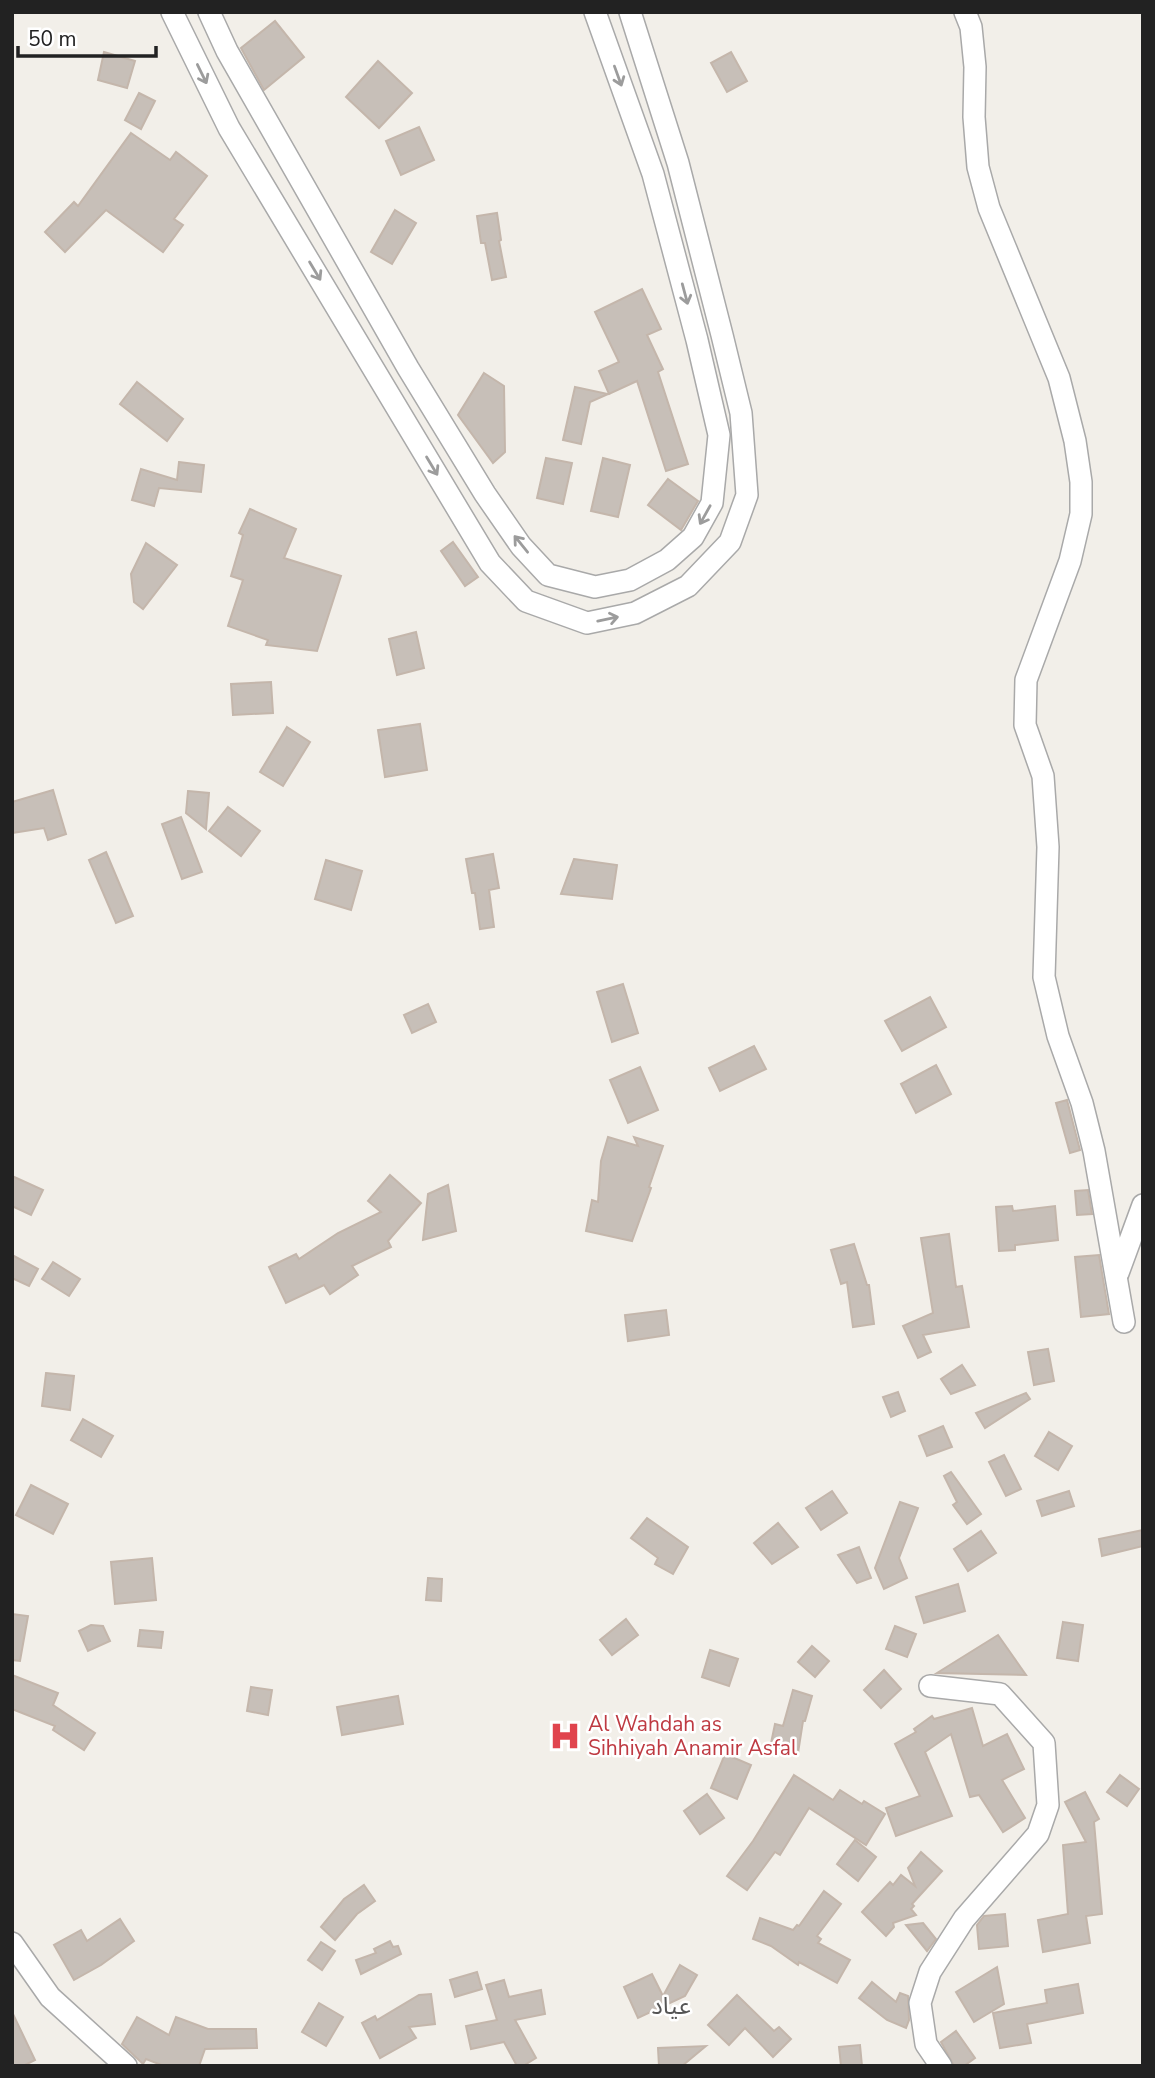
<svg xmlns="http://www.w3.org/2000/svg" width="1155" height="2078" viewBox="0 0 1155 2078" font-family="'Nunito Sans','Noto Sans Arabic',sans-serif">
	<rect width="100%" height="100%" fill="#f2efe9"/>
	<!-- building -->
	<g fill="#c7bfb8" stroke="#c4b6ab" stroke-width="2">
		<path d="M275,21L304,57L264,90L241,48Z"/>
		<path d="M104,52L135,61L127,88L98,80Z"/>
		<path d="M731,52L747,81L727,92L711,63Z"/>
		<path d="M378,61L412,93L379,128L346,97Z"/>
		<path d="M139,93L155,101L141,129L125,120Z"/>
		<path d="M419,127L434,160L401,175L386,141Z"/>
		<path d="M131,133L170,160L176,152L207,176L174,219L183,225L163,252L106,210L65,252L45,232L74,202L78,206Z"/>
		<path d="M395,210L416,223L392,264L371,252Z"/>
		<path d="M497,213L501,240L499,241L506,277L492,280L485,243H481L477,216Z"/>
		<path d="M642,289L661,329L647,335L663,369L658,372L688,464L666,471L637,381L609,394L599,371L619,362L595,312Z"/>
		<path d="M484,373L504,386L505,452L493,463L458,415Z"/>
		<path d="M137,382L183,419L167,441L120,404Z"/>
		<path d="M575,387L608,394L590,402L581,444L563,440Z"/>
		<path d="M546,458L572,463L563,504L537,498Z"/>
		<path d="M603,458L630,465L618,517L591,511Z"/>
		<path d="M179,462L204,465L201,492L159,488L154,506L132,500L141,469L177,480Z"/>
		<path d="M668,479L698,501L681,530L648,505Z"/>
		<path d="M250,509L296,529L284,558L341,576L317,651L266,645L268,640L228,626L243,580L231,576L243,535L239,533Z"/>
		<path d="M453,542L478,577L465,586L441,551Z"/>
		<path d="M146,543L177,565L143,609L134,602L131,574Z"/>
		<path d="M416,632L424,668L397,675L389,639Z"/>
		<path d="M271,682L273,713L233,715L231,684Z"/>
		<path d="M420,724L427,770L385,777L378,730Z"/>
		<path d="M287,727L310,742L283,786L260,772Z"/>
		<path d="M53,790L66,834L48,840L44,828L12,833V802Z"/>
		<path d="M188,791L209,793L206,829L186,813Z"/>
		<path d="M228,807L260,831L241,856L209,831Z"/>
		<path d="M181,817L202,872L182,879L162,824Z"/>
		<path d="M106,852L133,916L116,923L89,860Z"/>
		<path d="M493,854L499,888L489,890L494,927L480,929L475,893H472L466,859Z"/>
		<path d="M574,859L617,865L612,899L561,894Z"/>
		<path d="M326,860L362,871L351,910L315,899Z"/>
		<path d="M623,984L638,1033L612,1042L597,992Z"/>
		<path d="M930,997L946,1027L902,1051L885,1021Z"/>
		<path d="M428,1004L436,1022L412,1033L404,1015Z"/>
		<path d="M754,1046L766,1069L720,1091L709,1068Z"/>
		<path d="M936,1065L951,1094L916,1113L901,1084Z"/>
		<path d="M640,1067L658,1110L628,1123L610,1080Z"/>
		<path d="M1067,1100L1080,1150L1070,1153L1056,1103Z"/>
		<path d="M608,1137L638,1146L634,1137L663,1146L649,1187L651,1188L632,1241L586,1231L592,1200L598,1202L601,1161Z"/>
		<path d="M390,1175L421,1203L388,1241L391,1247L352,1266L358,1275L330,1294L324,1285L286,1303L269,1267L296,1254L299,1259L338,1233L381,1212L368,1201Z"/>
		<path d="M12,1176L43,1190L31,1215L12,1206Z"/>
		<path d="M448,1185L456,1231L423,1240L428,1194Z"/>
		<path d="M1088,1190L1092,1214L1077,1215L1075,1191Z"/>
		<path d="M1012,1206L1013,1211L1055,1206L1058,1240L1015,1245V1250L999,1251L996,1207Z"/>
		<path d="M949,1234L956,1287L962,1286L969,1327L923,1335L931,1352L918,1358L903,1326L933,1313L921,1238Z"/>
		<path d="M854,1244L867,1285H869L874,1324L853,1327L847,1282L841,1284L831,1250Z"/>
		<path d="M12,1255L38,1269L29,1286L12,1278Z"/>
		<path d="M1099,1255L1109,1314L1081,1317L1075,1257Z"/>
		<path d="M53,1262L80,1279L69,1296L42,1279Z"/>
		<path d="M666,1310L669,1335L628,1341L625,1315Z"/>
		<path d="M1048,1349L1054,1381L1034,1385L1028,1352Z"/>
		<path d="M962,1365L975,1385L951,1394L941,1379Z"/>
		<path d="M46,1373L74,1376L70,1410L42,1406Z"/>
		<path d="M898,1392L905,1411L891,1417L883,1397Z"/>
		<path d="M1026,1393L1030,1399L985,1428L976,1413Z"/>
		<path d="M83,1419L113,1436L101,1457L71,1440Z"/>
		<path d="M943,1426L952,1447L927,1456L919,1436Z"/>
		<path d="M1049,1432L1072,1446L1058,1470L1035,1456Z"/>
		<path d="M1004,1455L1021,1489L1006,1496L989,1462Z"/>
		<path d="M951,1472L981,1514L967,1524L953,1505L957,1502L944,1476Z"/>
		<path d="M31,1485L68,1504L53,1534L16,1515Z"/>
		<path d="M832,1491L847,1513L821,1530L806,1508Z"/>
		<path d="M1069,1491L1074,1506L1042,1516L1037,1501Z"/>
		<path d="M900,1502L918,1508L899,1558L907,1578L884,1589L875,1568Z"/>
		<path d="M647,1518L688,1547L673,1574L655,1564L658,1558L631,1538Z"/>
		<path d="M778,1523L798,1547L772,1564L754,1543Z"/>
		<path d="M1143,1530V1546L1102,1556L1099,1539Z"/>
		<path d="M981,1531L996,1553L968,1571L954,1549Z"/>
		<path d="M859,1547L871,1578L857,1583L838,1555Z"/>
		<path d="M152,1558L156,1600L115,1604L111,1562Z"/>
		<path d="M428,1578L442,1579L441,1601L426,1600Z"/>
		<path d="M958,1584L965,1611L924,1623L916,1597Z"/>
		<path d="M12,1614L28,1616L20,1661L12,1660Z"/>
		<path d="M626,1619L638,1635L612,1655L600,1640Z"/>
		<path d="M1063,1622L1083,1625L1078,1661L1057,1658Z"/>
		<path d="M91,1625L103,1626L110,1641L88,1651L79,1631Z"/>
		<path d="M895,1626L916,1634L907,1657L886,1649Z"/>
		<path d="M140,1630L163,1632L161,1648L138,1646Z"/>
		<path d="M998,1635L1026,1675L937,1673Z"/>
		<path d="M812,1646L829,1661L815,1677L798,1662Z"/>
		<path d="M710,1650L738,1659L729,1686L702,1677Z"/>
		<path d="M884,1670L901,1689L881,1708L864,1690Z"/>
		<path d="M12,1675L58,1693L53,1705L95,1733L84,1750L53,1730L55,1726L12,1709Z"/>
		<path d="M251,1687L272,1690L268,1715L247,1711Z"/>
		<path d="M793,1690L812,1696L805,1721H803L798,1753L770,1748L775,1724L783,1726Z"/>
		<path d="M398,1696L403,1724L342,1735L337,1707Z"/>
		<path d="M972,1708L983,1746L1007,1734L1024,1769L1002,1780L1025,1818L1003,1832L979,1795L970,1797L951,1734L925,1752L952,1816L896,1836L886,1808L920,1796L895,1744L916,1732L914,1729L932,1716L934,1719Z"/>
		<path d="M725,1754L751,1765L737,1799L711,1788Z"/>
		<path d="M794,1775L833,1800L840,1790L862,1804L864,1801L885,1814L866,1845L809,1808L780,1855L775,1852L747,1890L727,1876L753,1841Z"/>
		<path d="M1120,1775L1139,1789L1127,1806L1107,1792Z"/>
		<path d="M1085,1792L1099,1819L1094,1822L1102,1914L1086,1916L1090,1943L1043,1952L1038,1920L1068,1914L1063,1845L1086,1842L1065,1802Z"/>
		<path d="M707,1794L724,1818L700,1834L684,1811Z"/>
		<path d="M855,1840L876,1857L858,1881L837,1864Z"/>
		<path d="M921,1852L942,1871L912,1904L914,1906L911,1909L916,1915L893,1923L894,1927L886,1936L862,1912L890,1882L893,1885L901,1875L915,1886L908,1868Z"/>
		<path d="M364,1885L375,1901L357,1914L335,1940L321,1927L344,1899Z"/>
		<path d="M824,1891L841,1904L817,1936L821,1939L818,1943L850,1960L837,1983L799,1962L798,1965L771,1946L753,1939L760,1918L793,1930L797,1925L799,1926Z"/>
		<path d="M1005,1914L1008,1946L979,1949L977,1925L984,1916Z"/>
		<path d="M120,1919L134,1941L101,1965L74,1980L54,1945L81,1930L87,1941Z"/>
		<path d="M923,1923L936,1939L927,1951L906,1925Z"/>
		<path d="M390,1941L393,1947L398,1946L401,1954L361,1974L356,1960L376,1953L374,1949Z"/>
		<path d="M321,1942L335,1951L322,1970L308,1960Z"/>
		<path d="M680,1965L697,1975L685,1996L638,2018L624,1987L652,1974L663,1996Z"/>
		<path d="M997,1967L1004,2004L974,2022L956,1992Z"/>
		<path d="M477,1972L482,1989L455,1997L450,1980Z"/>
		<path d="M504,1980L509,1997L541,1990L545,2014L515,2020L536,2058L523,2066H517L504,2042L471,2049L466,2026L497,2020L486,1985Z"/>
		<path d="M872,1982L896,2002L900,1993L908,1996L909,2020L906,2028L887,2020L859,1998Z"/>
		<path d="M1078,1984L1083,2013L1027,2024L1031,2043L1000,2048L993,2013L1047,2003L1045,1990Z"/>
		<path d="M431,1994L435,2024L409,2027L416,2038L380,2058L362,2023L375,2016L377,2020L419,1995Z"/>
		<path d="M737,1995L774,2031L779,2027L791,2039L773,2057L745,2028L729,2045L708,2025Z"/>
		<path d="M319,2003L343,2017L326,2046L302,2032Z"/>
		<path d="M12,2012L35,2060L23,2066H12Z"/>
		<path d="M137,2017L169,2035L176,2017L208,2029H256L257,2048L205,2049L199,2066H164L146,2059L143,2064L122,2044Z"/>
		<path d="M956,2031L975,2058L964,2066H954L941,2042Z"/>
		<path d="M860,2045L862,2066H841L839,2047Z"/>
		<path d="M706,2046L682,2066H659L658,2048Z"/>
	</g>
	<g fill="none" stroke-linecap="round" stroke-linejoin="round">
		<defs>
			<g id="minor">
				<path d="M172,12L229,128L490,563L526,601L587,623L635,613L688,586L730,542L747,495L741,413L722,335L678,163L630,12"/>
				<path d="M209,12L227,51L408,368L485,494L521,546L548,575L595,587L630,580L667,560L693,537L712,503L719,435L697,340L653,174L595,12"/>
				<path d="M965,12L971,27L975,67L974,117L978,167L989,208L1059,378L1075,441L1081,482V514L1070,561L1026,680L1025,725L1043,776L1048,847L1044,977L1058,1036L1082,1103L1094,1151L1124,1322"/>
				<path d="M1118,1273L1143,1205"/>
				<path d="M930,1686L1000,1694L1044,1743L1048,1805L1038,1834L964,1919L930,1972L920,2003L926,2044L941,2066"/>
				<path d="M12,1943L50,1997L126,2066"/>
			</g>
		</defs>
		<!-- minor casing -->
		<use href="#minor" stroke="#a9a9a9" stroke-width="24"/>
		<!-- minor -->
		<use href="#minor" stroke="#fff" stroke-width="21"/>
	</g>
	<!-- one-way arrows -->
	<defs><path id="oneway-shaft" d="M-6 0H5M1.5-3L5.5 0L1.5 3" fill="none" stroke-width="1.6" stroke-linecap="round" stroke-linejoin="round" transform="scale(1.75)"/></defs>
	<g stroke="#9c9c9c">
		<use href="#oneway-shaft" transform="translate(202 74) rotate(64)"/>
		<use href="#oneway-shaft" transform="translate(618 76) rotate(70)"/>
		<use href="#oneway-shaft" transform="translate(315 271) rotate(59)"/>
		<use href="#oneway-shaft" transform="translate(685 294) rotate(75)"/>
		<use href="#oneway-shaft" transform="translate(432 466) rotate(59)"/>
		<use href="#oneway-shaft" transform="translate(705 515) rotate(119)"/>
		<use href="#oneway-shaft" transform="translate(521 544) rotate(-129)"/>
		<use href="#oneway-shaft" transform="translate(608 619) rotate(-12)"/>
	</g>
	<!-- icons -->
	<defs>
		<symbol id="hospital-bare" viewBox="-9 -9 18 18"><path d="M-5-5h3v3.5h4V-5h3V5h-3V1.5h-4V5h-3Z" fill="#e0444e" stroke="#fff" stroke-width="2.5" paint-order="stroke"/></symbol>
	</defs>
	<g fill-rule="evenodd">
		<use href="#hospital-bare" x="543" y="1714" width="44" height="44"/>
	</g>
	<g text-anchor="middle" stroke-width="5" stroke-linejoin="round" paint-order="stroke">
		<!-- health labels -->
		<g font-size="21" fill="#be3a42" stroke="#fff" text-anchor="start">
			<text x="588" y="1731">Al Wahdah as<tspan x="588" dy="24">Sihhiyah Anamir Asfal</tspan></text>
		</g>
		<!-- quarter labels -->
		<g font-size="24" fill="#555" stroke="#fff">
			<text x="671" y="2014">عياد</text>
		</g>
	</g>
	<!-- border -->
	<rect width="1155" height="2078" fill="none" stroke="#222222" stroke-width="28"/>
	<!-- scale -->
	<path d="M18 46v10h138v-10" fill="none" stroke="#222222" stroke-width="3.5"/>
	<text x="28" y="46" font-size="21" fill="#222222" stroke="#ffffff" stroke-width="5" paint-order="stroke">50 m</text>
</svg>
